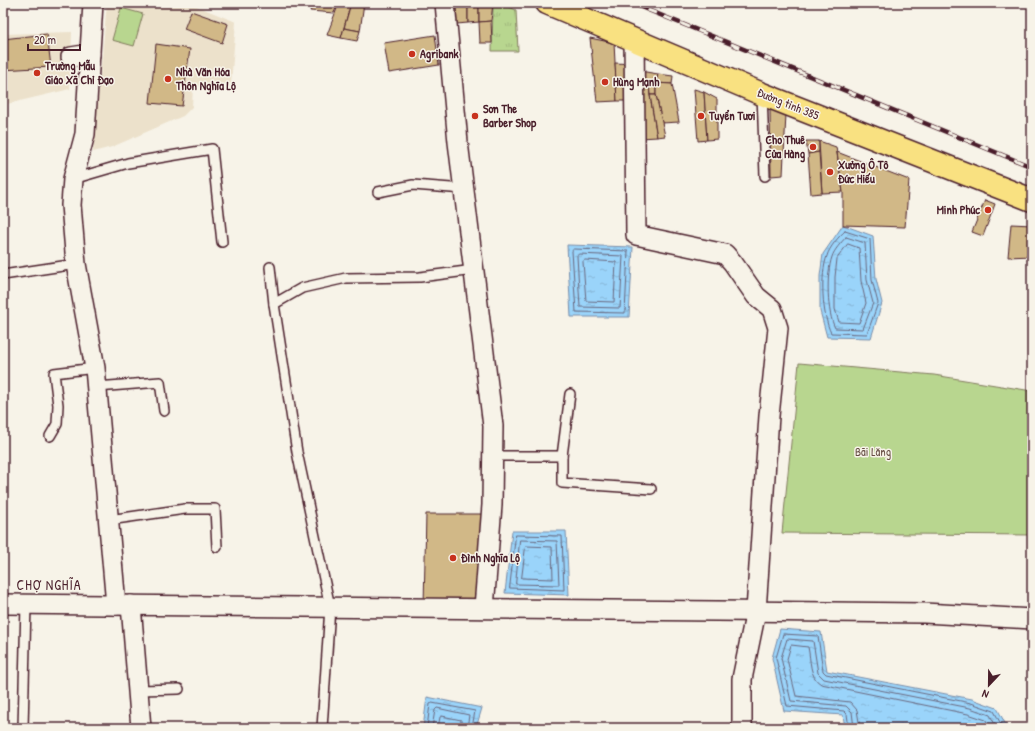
<svg xmlns="http://www.w3.org/2000/svg" width="1035" height="731" viewBox="0 0 1035 731" font-family="'Patrick Hand',sans-serif">
	<defs>
		<pattern id="grass-tufts" width="24" height="20" patternUnits="userSpaceOnUse"><rect width="24" height="20" fill="#b8d68f"/><path d="M3 7l-1-3M5 7V3M7 7l1-3M15 17l-1-3M17 17v-4M19 17l1-3" fill="none" stroke="#a0b77c"/></pattern>
		<pattern id="water-ripples" width="26" height="14" patternUnits="userSpaceOnUse"><rect width="26" height="14" fill="#9ad4fa"/><path d="M2 4q2-2 4 0t4 0M15 11q2-2 4 0t4 0" fill="none" stroke="#86b6d6"/></pattern>
	</defs>
	<rect width="100%" height="100%" fill="#f7f3e8"/>
	<filter id="ink" filterUnits="userSpaceOnUse"><feTurbulence type="fractalNoise" baseFrequency=".025" numOctaves="2"/><feDisplacementMap in="SourceGraphic" scale="8" xChannelSelector="R" yChannelSelector="G"/><feConvolveMatrix kernelMatrix="1 2 1 2 8 2 1 2 1" color-interpolation-filters="sRGB"/></filter>
	<g filter="url(#ink)">
		<!-- built -->
		<g fill="#ece1cb">
			<path d="M107,3H189L236,22L231,84L193,86L192,107L183,116L112,147L93,152Z"/>
			<path d="M72,32L70,89L3,105V34Z"/>
		</g>
		<!-- grass -->
		<path fill="url(#grass-tufts)" stroke="#817a5d" d="M493,3H500L516,10L518,51H492Z"/>
		<!-- park -->
		<g fill="#b8d68f" stroke="#817a5d">
			<path d="M121,8L143,14L134,46L112,40Z"/>
			<path d="M799,363L934,375L1032,391V535L782,533Z"/>
		</g>
		<!-- water -->
		<g fill="url(#water-ripples)" stroke="#7a8ca7">
			<path d="M843,225L873,236L876,279L882,303L871,338L827,337L820,311V276L823,254Z"/>
			<path d="M567,245L633,247L629,317H571Z"/>
			<path d="M512,531H566L569,595L505,593Z"/>
			<path d="M780,629L821,632L827,671L972,699L997,708L1007,727L845,728L843,715L784,711L772,658Z"/>
			<path d="M427,697L482,708L476,728H423Z"/>
		</g>
		<g fill="none" stroke-linecap="round" stroke-linejoin="round">
			<!-- shore -->
			<g stroke="#6a677e" stroke-width="1">
				<path d="M845,231L870,239L872,280L878,303L867,334L831,333C822,315 820,275 827,256C829,248 839,236 845,231Z"/>
				<path d="M846,237L865,243L867,280L873,303L863,329L835,328C827,313 826,274 832,257C834,250 841,243 846,237Z"/>
				<path d="M848,244L859,248L861,281L866,303L859,323L839,322L835,309V277L837,259Z"/>
				<path d="M574,249L628,251L625,313L576,312L572,251Z"/>
				<path d="M579,254L623,256L620,308L580,307L577,256Z"/>
				<path d="M585,260L616,262L614,302L586,301L583,262Z"/>
				<path d="M516,535L562,536L564,590L510,588Z"/>
				<path d="M520,540L557,541L559,585L516,584Z"/>
				<path d="M526,546L552,547L553,579L522,578Z"/>
				<path d="M427,728L430,704L432,703L475,711L472,728"/>
				<path d="M432,728L435,710L437,708L469,715L467,728"/>
				<path d="M438,728L440,717L442,716L461,720V728"/>
				<path d="M849,728L847,714L844,711L787,706L776,658L783,634L818,636L823,671L826,674L971,703L994,711L1003,728"/>
				<path d="M854,728L852,712L846,706L791,701L781,658L787,639L813,641L818,673L824,679L970,708L990,715L997,728"/>
				<path d="M860,728L857,710L850,702L796,696L787,659L791,645L808,647C811,660 809,677 821,684L968,714L986,720L990,728"/>
			</g>
		</g>
		<!-- building -->
		<g fill="#d1b887" stroke="#4a1f2b">
			<path d="M313,3H338L334,13L310,11Z"/>
			<path d="M339,3H351L341,38L327,35Z"/>
			<path d="M351,3H364L360,31L344,28Z"/>
			<path d="M455,3H468V23L457,24Z"/>
			<path d="M468,3H479V22L468,23Z"/>
			<path d="M479,3H493L491,21L479,22Z"/>
			<path d="M191,11L228,24L222,43L184,29Z"/>
			<path d="M491,21L492,43H480L479,22Z"/>
			<path d="M344,28L360,31L357,41L341,38Z"/>
			<path d="M47,34L51,67L3,70V39Z"/>
			<path d="M435,35L439,65L389,73L384,43Z"/>
			<path d="M590,38L614,43L617,101L597,102Z"/>
			<path d="M156,44L190,49L182,106L150,103Z"/>
			<path d="M615,63L634,64L635,101H617Z"/>
			<path d="M640,71L658,74L656,83L641,82Z"/>
			<path d="M658,74L673,76L672,84L656,83Z"/>
			<path d="M641,82L649,83L650,95L657,137L641,138Z"/>
			<path d="M649,83H656V95H650Z"/>
			<path d="M656,83L672,84L679,122L662,123L656,95Z"/>
			<path d="M694,89L704,92L707,140L698,141Z"/>
			<path d="M704,92L717,99V139L707,140Z"/>
			<path d="M650,95H656L665,136L657,137Z"/>
			<path d="M770,109L786,114L783,175L771,176Z"/>
			<path d="M806,141H819V152L808,154Z"/>
			<path d="M819,141L836,147L843,192L822,193Z"/>
			<path d="M819,152L822,193L811,194L808,154Z"/>
			<path d="M837,152L909,180L905,227L843,225V192Z"/>
			<path d="M985,200L995,204L983,236L972,232Z"/>
			<path d="M1011,224L1032,225V256L1008,257Z"/>
			<path d="M426,514H486L479,602L424,605Z"/>
		</g>
		<g fill="none" stroke-linecap="round" stroke-linejoin="round">
			<defs>
				<g id="service">
					<path d="M762,94L765,176"/>
					<path d="M73,179L128,163L212,149L222,242"/>
					<path d="M378,192L413,185L464,189"/>
					<path d="M270,267L274,304"/>
					<path d="M3,275L76,264"/>
					<path d="M97,387L160,382L164,411"/>
					<path d="M50,436L57,424L58,405L54,373L95,368"/>
					<path d="M494,456H562V483L651,489"/>
					<path d="M562,456L570,394"/>
					<path d="M109,520L185,509H215L217,547"/>
					<path d="M139,690L179,689"/>
					<path d="M23,728L26,604"/>
					<path d="M322,728L330,607L297,452L274,304L302,288L346,278L420,277L474,270"/>
				</g>
				<g id="minor">
					<path d="M93,3L85,134L73,179L71,205L76,264L95,368L116,605"/>
					<path d="M445,3L458,142L493,426L492,505L484,608"/>
					<path d="M634,39L636,235L725,254L733,263L756,296L772,309L778,328L769,416L756,611L742,679V728"/>
					<path d="M71,57L90,54"/>
					<path d="M3,604L924,613L1032,619"/>
					<path d="M131,605L141,728"/>
				</g>
				<path id="primary" d="M547,3L762,94L1032,200"/>
			</defs>
			<!-- service casing -->
			<use href="#service" stroke="#4a1f2b" stroke-width="12"/>
			<!-- minor casing -->
			<use href="#minor" stroke="#4a1f2b" stroke-width="22"/>
			<!-- primary casing -->
			<use href="#primary" stroke="#4a1f2b" stroke-width="25"/>
			<!-- service -->
			<use href="#service" stroke="#f7f3e8" stroke-width="9"/>
			<!-- minor -->
			<use href="#minor" stroke="#f7f3e8" stroke-width="19"/>
			<!-- primary -->
			<use href="#primary" stroke="#f9e181" stroke-width="22"/>
			<defs>
				<path id="rail" d="M631,3L1032,167"/>
			</defs>
			<!-- rail casing -->
			<use href="#rail" stroke="#4a1f2b" stroke-width="4.5"/>
			<!-- rail -->
			<use href="#rail" stroke="#f7f3e8" stroke-width="3" stroke-dasharray="9" stroke-linecap="butt"/>
		</g>
	</g>
	<!-- markers -->
	<g fill="#c8321e" stroke="#f7f3e8" stroke-width="1.5">
		<circle cx="412" cy="54" r="4"/>
		<circle cx="37" cy="73" r="4"/>
		<circle cx="168" cy="79" r="4"/>
		<circle cx="605" cy="82" r="4"/>
		<circle cx="475" cy="116" r="4"/>
		<circle cx="701" cy="116" r="4"/>
		<circle cx="813" cy="147" r="4"/>
		<circle cx="830" cy="172" r="4"/>
		<circle cx="988" cy="210" r="4"/>
		<circle cx="453" cy="558" r="4"/>
	</g>
	<g text-anchor="middle" stroke-width="3" stroke-linejoin="round" paint-order="stroke">
		<!-- poi labels -->
		<g font-size="12" font-weight="bold" fill="#4a1f2b" stroke="#f7f3e8" text-anchor="start">
			<text x="420" y="58">Agribank</text>
			<text x="45" y="70">Trường Mẫu<tspan x="45" dy="14">Giáo Xã Chỉ Đạo</tspan></text>
			<text x="176" y="76">Nhà Văn Hóa<tspan x="176" dy="14">Thôn Nghĩa Lộ</tspan></text>
			<text x="613" y="86">Hùng Mạnh</text>
			<text x="483" y="113">Sơn The<tspan x="483" dy="14">Barber Shop</tspan></text>
			<text x="709" y="120">Tuyển Tươi</text>
			<text x="805" y="144" text-anchor="end">Cho Thuê<tspan x="805" dy="14">Cửa Hàng</tspan></text>
			<text x="838" y="169">Xưởng Ô Tô<tspan x="838" dy="14">Đức Hiếu</tspan></text>
			<text x="980" y="214" text-anchor="end">Minh Phúc</text>
			<text x="461" y="562">Đình Nghĩa Lộ</text>
		</g>
		<!-- street labels -->
		<g font-size="12" fill="#4a1f2b" stroke="#f7f3e8">
			<text transform="translate(788 104) rotate(22)" y="4">Đường tỉnh 385</text>
		</g>
		<!-- park labels -->
		<g font-size="12" fill="#664d44" stroke="#f7f3e8">
			<text x="873" y="456">Bãi Lăng</text>
		</g>
		<!-- quarter labels -->
		<g font-size="14" letter-spacing="1" fill="#4a1f2b" stroke="#f7f3e8">
			<text x="49" y="590">CHỢ NGHĨA</text>
		</g>
	</g>
	<!-- margin -->
	<rect width="1035" height="731" fill="none" stroke="#f7f3e8" stroke-width="16"/>
	<rect x="8" y="8" width="1019" height="715" fill="none" stroke="#4a1f2b" stroke-width="1.5" filter="url(#ink)"/>
	<!-- north arrow -->
	<g transform="translate(989 685) rotate(202)" stroke="#f7f3e8" stroke-width="3" paint-order="stroke">
	<path d="M0-3L7 15L0 10L-7 15Z" fill="#4a1f2b"/>
	<text y="-6" font-size="11" font-weight="bold" text-anchor="middle" fill="#4a1f2b">N</text>
	</g>
	<!-- scale -->
	<path d="M28 44v6h52v-6" fill="none" stroke="#4a1f2b" stroke-width="2"/>
	<text x="34" y="44" font-size="12" fill="#4a1f2b" stroke="#f7f3e8" stroke-width="3" paint-order="stroke">20 m</text>
</svg>
